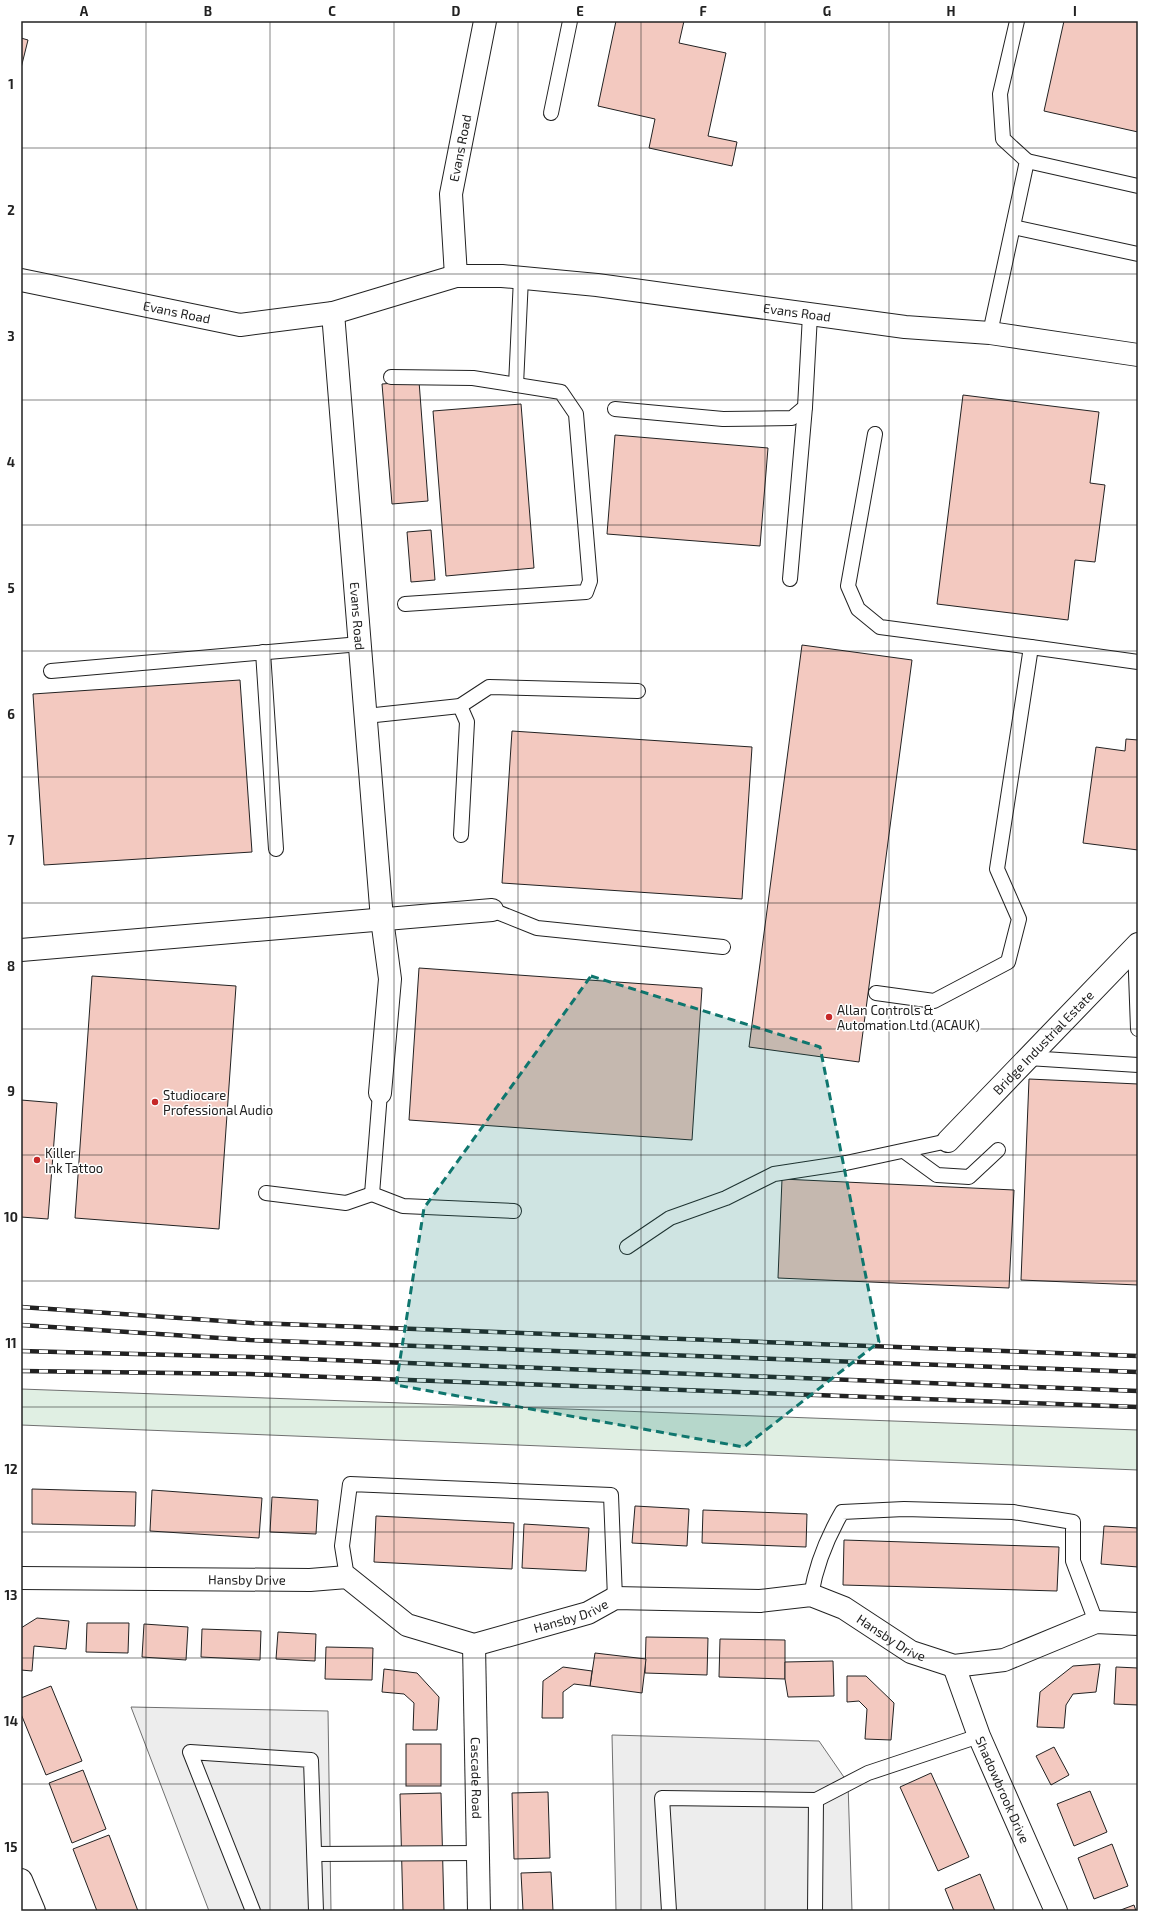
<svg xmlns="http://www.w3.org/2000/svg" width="1159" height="1932" viewBox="0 0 1159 1932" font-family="'Exo 2',sans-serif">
	<rect width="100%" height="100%" fill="#fff"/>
	<!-- green -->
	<path fill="#e0efe3" stroke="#6f6f6f" d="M21,1389L1138,1430V1470L21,1425Z"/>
	<!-- parking -->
	<g fill="#ededed" stroke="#6f6f6f">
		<path d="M131,1707L328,1711L331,1911H209Z"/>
		<path d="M612,1735L819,1741L848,1783L852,1911H616Z"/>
	</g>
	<!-- building -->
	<g fill="#f3c9c0" stroke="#222">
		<path d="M616,21H684L679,43L726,53L708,136L737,142L732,166L649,148L655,119L598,106Z"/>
		<path d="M1064,21H1138V132L1044,111Z"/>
		<path d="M21,38L28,40L21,68Z"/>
		<path d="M419,381L428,501L392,504L382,384Z"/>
		<path d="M963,395L1099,412L1090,483L1105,485L1095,562L1075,560L1068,620L937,604Z"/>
		<path d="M521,404L534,568L446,576L433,411Z"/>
		<path d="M615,435L768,448L760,546L607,534Z"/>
		<path d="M431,530L435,580L411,582L407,532Z"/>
		<path d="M802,645L912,660L859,1062L749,1047Z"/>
		<path d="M240,680L252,852L44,865L33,694Z"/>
		<path d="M512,731L752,747L742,899L502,883Z"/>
		<path d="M1126,739L1138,740V850L1083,843L1096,747L1125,751Z"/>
		<path d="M419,968L702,988L692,1140L409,1120Z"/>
		<path d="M92,976L236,986L219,1229L75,1218Z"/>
		<path d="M1029,1079L1138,1084V1285L1021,1280Z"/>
		<path d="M21,1100L57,1103L48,1219L21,1217Z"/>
		<path d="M782,1179L1014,1190L1009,1288L778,1278Z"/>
		<path d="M32,1489L136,1492L135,1526L32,1524Z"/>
		<path d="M152,1490L262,1498L259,1538L150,1531Z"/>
		<path d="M272,1497L318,1500L316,1534L270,1532Z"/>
		<path d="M635,1506L689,1509L687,1546L632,1543Z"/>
		<path d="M703,1510L807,1514L806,1547L702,1543Z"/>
		<path d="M376,1516L514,1523L512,1569L374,1562Z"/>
		<path d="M524,1524L589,1528L586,1571L522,1568Z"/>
		<path d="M1104,1526L1138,1528V1567L1101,1564Z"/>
		<path d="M844,1540L1059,1547L1057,1591L843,1585Z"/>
		<path d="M37,1618L69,1621L66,1649L34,1646L32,1671L21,1670V1628Z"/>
		<path d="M87,1623H129L128,1653L86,1652Z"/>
		<path d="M144,1624L188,1627L186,1660L142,1657Z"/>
		<path d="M202,1629L261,1631L260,1660L201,1657Z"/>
		<path d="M278,1632L316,1634L315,1661L276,1659Z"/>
		<path d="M646,1637L708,1638L707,1675L645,1673Z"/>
		<path d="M720,1639L785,1640V1679L719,1677Z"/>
		<path d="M326,1647L373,1648L372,1680L325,1679Z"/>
		<path d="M595,1653L646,1659L642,1693L590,1686Z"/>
		<path d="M833,1661L834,1696L788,1697L785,1679V1662Z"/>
		<path d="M1100,1664L1096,1692L1073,1694L1066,1705L1064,1728L1037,1727L1040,1692L1073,1666Z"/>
		<path d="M563,1667L592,1671L590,1686L574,1684L563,1692V1718H542L543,1681Z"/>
		<path d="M1116,1667L1138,1668V1705L1114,1704Z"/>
		<path d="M384,1669L417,1673L439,1697L437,1730H413L414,1703L404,1694L382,1692Z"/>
		<path d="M847,1676H866L894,1703L891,1740L865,1739L867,1709L859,1701L847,1702Z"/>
		<path d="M51,1686L82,1761L46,1775L21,1714V1698Z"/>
		<rect x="406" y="1744" width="35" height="42"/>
		<path d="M1054,1747L1069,1775L1051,1785L1036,1756Z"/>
		<path d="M83,1770L106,1829L72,1843L49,1783Z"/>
		<path d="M931,1773L969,1857L938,1871L900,1787Z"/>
		<path d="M1090,1791L1107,1832L1074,1846L1057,1804Z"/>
		<path d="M548,1792L550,1858L514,1859L512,1793Z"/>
		<path d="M441,1793L444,1911H403L400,1794Z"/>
		<path d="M109,1835L138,1911H97L73,1849Z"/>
		<path d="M1112,1844L1128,1886L1094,1899L1078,1858Z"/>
		<path d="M551,1872L553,1911H523L521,1873Z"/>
		<path d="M980,1874L995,1911H954L945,1889Z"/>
		<path d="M1134,1905L1136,1911H1118Z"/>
	</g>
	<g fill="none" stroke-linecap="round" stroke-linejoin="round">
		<defs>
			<g id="lane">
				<path d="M551,113L570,21"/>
				<path d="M1027,161L1138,186"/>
				<path d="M1013,227L1138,254"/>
				<path d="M990,333L1027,161L1003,139L1000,94L1017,21"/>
				<path d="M391,377L473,378L561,392L576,414L590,581L586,592L405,604"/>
				<path d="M516,385L521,278"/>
				<path d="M615,409L723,419L792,418L805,407L810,315"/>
				<path d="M875,434L848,586L858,609L880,627L1031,647"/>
				<path d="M790,579L805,407"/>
				<path d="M263,652L276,849"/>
				<path d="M51,671L360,644"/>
				<path d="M460,706L467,722L461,835"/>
				<path d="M366,716L460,706L489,687L638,691"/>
				<path d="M492,910L537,928L723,947"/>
				<path d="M1135,946L1138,1029"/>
				<path d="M876,993L934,1001L1008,962L1019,919L997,869L1031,647L1138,662"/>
				<path d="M1028,1058L1138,1065"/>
				<path d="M380,1093L372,1194L403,1206L514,1211"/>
				<path d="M904,1151L937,1175L969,1177L998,1150"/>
				<path d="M266,1193L346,1203L372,1194"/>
				<path d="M627,1247L670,1218L726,1198L774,1174L846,1163L948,1141"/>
				<path d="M347,1577L342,1546L350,1484L611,1495L615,1598"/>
				<path d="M811,1595C816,1565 827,1538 842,1512L904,1509L1013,1512L1073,1522V1561L1096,1622"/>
				<path d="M315,1854L478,1853"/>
				<path d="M253,1911L190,1752L311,1760L316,1911"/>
				<path d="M669,1911L662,1798L816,1800L868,1773L979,1736"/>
				<path d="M815,1911L816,1800"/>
			</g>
			<g id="street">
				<path id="s1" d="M456,276L451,194L485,21"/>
				<path id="s2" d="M21,280L240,325L333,313L456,276H502L597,285L905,327L990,333L1138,355"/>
				<path id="s3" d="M333,313L382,919L390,979L380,1093"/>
				<path d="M21,950L492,910"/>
				<path id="s4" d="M948,1141L1138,944"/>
				<path id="s5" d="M21,1578L310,1580L347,1577L407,1625L474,1645L588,1613L615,1598L760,1601L811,1595L844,1608L911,1652L954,1666L1004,1660L1096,1622L1138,1624"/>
				<path id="s6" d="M474,1645L479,1911"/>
				<path id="s7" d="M954,1666L979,1736L1056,1911"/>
				<path d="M21,1880L34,1911"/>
			</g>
		</defs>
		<!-- lane casing -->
		<use href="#lane" stroke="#222" stroke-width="16"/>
		<!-- street casing -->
		<use href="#street" stroke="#222" stroke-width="24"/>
		<!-- lane -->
		<use href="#lane" stroke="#fff" stroke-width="14"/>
		<!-- street -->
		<use href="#street" stroke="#fff" stroke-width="22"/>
		<defs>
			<g id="rail">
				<path d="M21,1307L252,1323L1138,1356"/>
				<path d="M21,1325L250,1340L1138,1372"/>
				<path d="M21,1351L251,1357L1138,1391"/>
				<path d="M21,1371L250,1374L1138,1407"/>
			</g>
		</defs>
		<!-- rail casing -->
		<use href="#rail" stroke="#222" stroke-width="4.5"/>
		<!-- rail -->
		<use href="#rail" stroke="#fff" stroke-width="3" stroke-dasharray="9" stroke-linecap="butt"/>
	</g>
	<!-- marked area -->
	<path fill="#0f766e" fill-opacity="0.2" stroke="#0f766e" stroke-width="3" stroke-dasharray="8 5" stroke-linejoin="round" d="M591,976L820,1047L879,1342L744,1447L396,1385L424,1208Z"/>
	<!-- grid -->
	<path fill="none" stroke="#222" stroke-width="1" stroke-opacity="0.55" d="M146,21V1911M270,21V1911M394,21V1911M518,21V1911M641,21V1911M765,21V1911M889,21V1911M1013,21V1911M21,148H1138M21,274H1138M21,400H1138M21,525H1138M21,651H1138M21,777H1138M21,903H1138M21,1029H1138M21,1155H1138M21,1281H1138M21,1407H1138M21,1532H1138M21,1658H1138M21,1784H1138"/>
	<!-- markers -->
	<g fill="#c62828" stroke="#fff" stroke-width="1.5">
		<circle cx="829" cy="1017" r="4"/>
		<circle cx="155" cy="1102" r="4"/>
		<circle cx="37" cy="1160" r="4"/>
	</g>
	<g text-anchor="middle" stroke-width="3" stroke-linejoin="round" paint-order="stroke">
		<!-- street labels -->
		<g font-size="13" fill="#222" stroke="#fff">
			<text dy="5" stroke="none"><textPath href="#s1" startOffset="129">Evans Road</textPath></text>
			<text dy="5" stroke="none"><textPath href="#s2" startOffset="159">Evans Road</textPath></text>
			<text dy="5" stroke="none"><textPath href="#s2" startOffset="789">Evans Road</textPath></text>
			<text dy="5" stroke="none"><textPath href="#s3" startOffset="304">Evans Road</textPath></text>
			<text dy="5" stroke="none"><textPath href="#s4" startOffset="137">Bridge Industrial Estate</textPath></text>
			<text dy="5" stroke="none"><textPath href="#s5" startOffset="226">Hansby Drive</textPath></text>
			<text dy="5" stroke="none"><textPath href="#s5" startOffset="574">Hansby Drive</textPath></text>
			<text dy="5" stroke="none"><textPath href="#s5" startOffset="910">Hansby Drive</textPath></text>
			<text dy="5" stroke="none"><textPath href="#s6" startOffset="133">Cascade Road</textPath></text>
			<text dy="5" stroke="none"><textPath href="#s7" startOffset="133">Shadowbrook Drive</textPath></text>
		</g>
		<!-- poi labels -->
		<g font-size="13" fill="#222" stroke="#fff" text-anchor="start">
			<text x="837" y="1015">Allan Controls &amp;<tspan x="837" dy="15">Automation Ltd (ACAUK)</tspan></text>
			<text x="163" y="1100">Studiocare<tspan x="163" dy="15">Professional Audio</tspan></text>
			<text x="45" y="1158">Killer<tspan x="45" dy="15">Ink Tattoo</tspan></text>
		</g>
	</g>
	<!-- border -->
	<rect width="1159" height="1932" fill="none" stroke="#ffffff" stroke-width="44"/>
	<rect x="22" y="22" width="1115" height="1888" fill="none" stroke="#222" stroke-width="1.5"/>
	<g font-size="13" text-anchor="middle" font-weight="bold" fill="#222">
		<text x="84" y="16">A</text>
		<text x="208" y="16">B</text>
		<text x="332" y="16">C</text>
		<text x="456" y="16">D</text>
		<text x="580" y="16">E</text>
		<text x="703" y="16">F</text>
		<text x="827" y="16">G</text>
		<text x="951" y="16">H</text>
		<text x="1075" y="16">I</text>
		<text x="11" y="89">1</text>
		<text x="11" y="215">2</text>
		<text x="11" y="341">3</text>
		<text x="11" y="467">4</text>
		<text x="11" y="593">5</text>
		<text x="11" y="719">6</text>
		<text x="11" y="845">7</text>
		<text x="11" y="971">8</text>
		<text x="11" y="1096">9</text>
		<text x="11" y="1222">10</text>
		<text x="11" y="1348">11</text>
		<text x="11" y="1474">12</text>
		<text x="11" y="1600">13</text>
		<text x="11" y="1726">14</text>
		<text x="11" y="1852">15</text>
	</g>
</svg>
